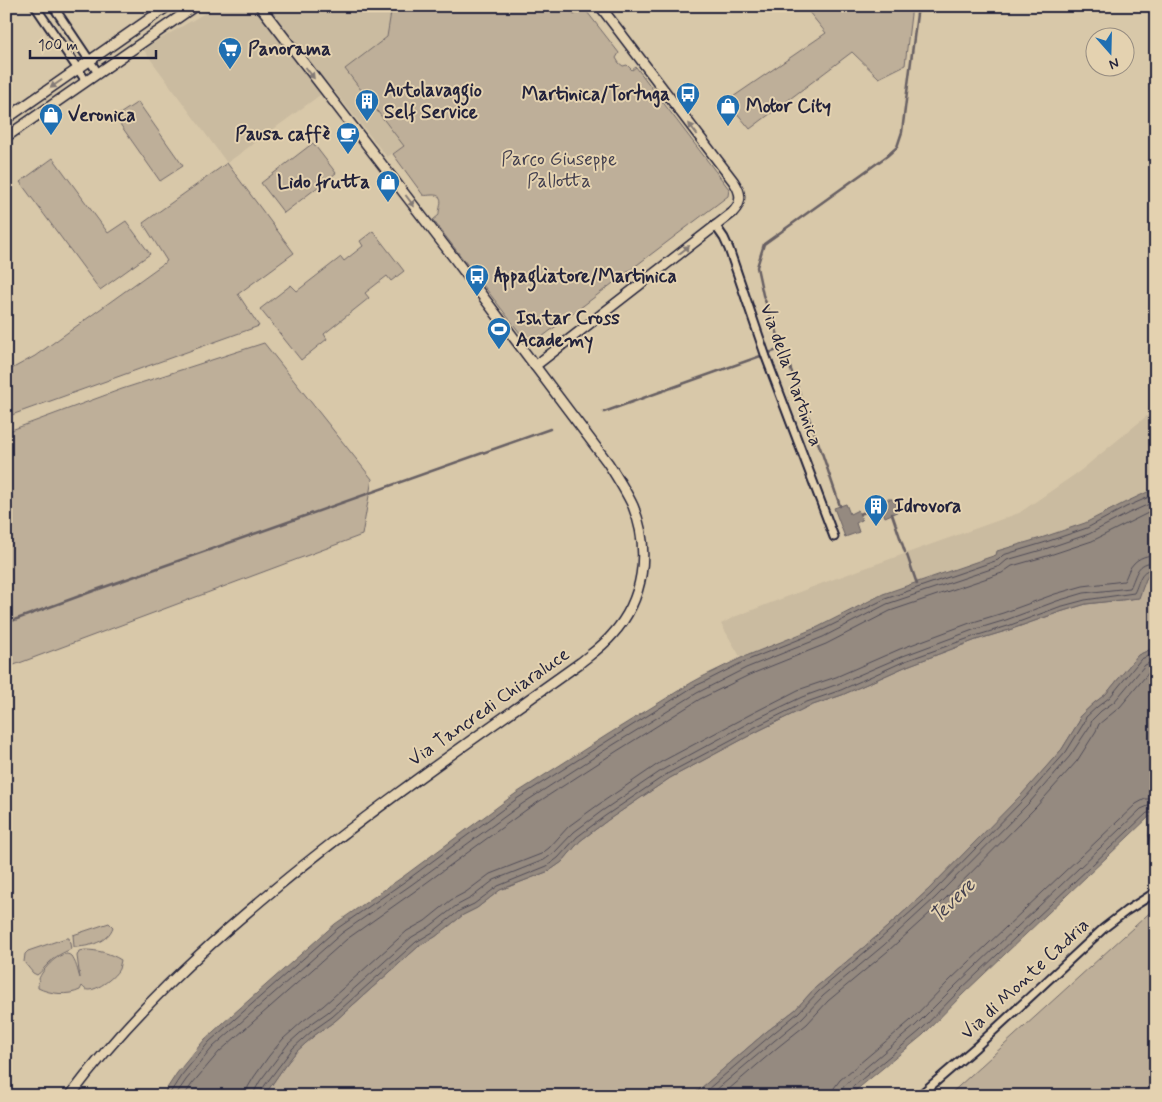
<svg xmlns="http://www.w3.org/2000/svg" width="1162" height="1102" font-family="Mynerve,sans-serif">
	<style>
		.built { fill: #cabba0 }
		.green { fill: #beaf99; stroke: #70686a }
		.water { fill: #958a80; stroke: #676064 }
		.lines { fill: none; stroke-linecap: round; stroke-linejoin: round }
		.shore { stroke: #504c57; stroke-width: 1 }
		.stream { stroke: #676064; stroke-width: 2.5 }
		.minor-casing { stroke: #22223b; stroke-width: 11 }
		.tertiary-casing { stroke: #22223b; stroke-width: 12 }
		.minor { stroke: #e4d2b0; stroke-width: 7 }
		.tertiary { stroke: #e4d2b0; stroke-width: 9 }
		.oneway { fill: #837a76 }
		.labels { text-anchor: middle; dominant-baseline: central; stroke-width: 4; stroke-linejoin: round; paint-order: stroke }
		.poi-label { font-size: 19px; font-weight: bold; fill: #22223b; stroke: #e4d2b0; text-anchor: start }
		.park-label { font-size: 19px; fill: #413e4e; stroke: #e4d2b0 }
		.street-label { font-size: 19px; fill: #22223b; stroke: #e4d2b0 }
		.water-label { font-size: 20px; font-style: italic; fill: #444150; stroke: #e4d2b0 }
	</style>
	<rect width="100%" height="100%" fill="#d8c8a9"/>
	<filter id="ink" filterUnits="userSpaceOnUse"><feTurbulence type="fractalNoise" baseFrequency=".02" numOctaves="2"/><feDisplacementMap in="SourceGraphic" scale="10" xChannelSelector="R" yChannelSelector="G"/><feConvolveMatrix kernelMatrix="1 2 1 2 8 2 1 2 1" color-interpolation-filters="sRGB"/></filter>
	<g filter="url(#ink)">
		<!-- built -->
		<g class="built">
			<path d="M217 6H392L387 37 345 69 404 146 387 157 331 87 227 163 143 49Z"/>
			<path d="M1156 406V487L1152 490 1124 503 1085 523 950 571 883 594 818 627 741 658 721 624 734 617 823 583 1019 513 1080 471 1148 415Z"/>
		</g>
		<!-- green -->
		<g class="green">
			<path d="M392 6H566L574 15 584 8 619 53 616 58 619 63 623 66 627 65 632 70 636 67 729 189 728 196 530 346 433 220 439 215C438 209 447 194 432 195 429 195 426 196 423 195L393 154 404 146 345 69 387 37Z"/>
			<path d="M804 6H912L905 65 879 78 852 52 750 129 727 101 826 33Z"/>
			<path d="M138 102 183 166 160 181 115 117Z"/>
			<path d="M313 143 336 173 284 213 261 183Z"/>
			<path d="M53 158 108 233 126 221 150 254 100 290 20 182Z"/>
			<path d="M227 163 294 253 238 294 259 326 6 417V372L35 356 167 261 143 223Z"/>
			<path d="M373 231 404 271 391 281 387 276 365 293 369 298 324 334 327 339 301 360 260 309 291 285 297 291 341 257 344 261 363 246 360 241Z"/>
			<path d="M264 343 372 479 362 535 6 668V432L122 389Z"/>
			<path d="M1154 573 1156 574V647L1138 655 1106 694 1094 703 1079 717 1080 720 1062 749 1022 795 928 890 876 937 815 988 795 1010 766 1032 692 1096H264L284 1067 296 1052 315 1035 335 1021 419 946 435 937 463 915 477 908 500 890 549 871 562 862 580 841 608 820 670 778 760 730 807 707 842 695 907 666 976 640 1009 630 1060 612 1086 604 1138 598 1146 579 1149 574Z"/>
			<path d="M1156 907V1096H948Z"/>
			<path d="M109 923 113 927C108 942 89 947 74 947L73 935Z"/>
			<path d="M66 938H69L71 949C63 953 55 956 49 963 44 967 42 972 37 975L33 973 24 962 25 954 28 951Z"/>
			<path d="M85 950C97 950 110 953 121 960 120 963 120 966 119 969 115 977 98 990 89 990 85 990 85 989 82 986L80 990C68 996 50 994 38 988 38 985 38 982 39 979 41 971 62 947 71 956 76 961 78 972 80 978L77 956 79 951Z"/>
		</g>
		<!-- water -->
		<g class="water">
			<path d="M1156 488V574H1150L1146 579 1139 598 1086 604 1060 612 1009 630 976 640 907 666 842 695 807 707 760 730 670 778 608 820 580 841 562 862 549 871 500 890 477 908 463 915 435 937 419 946 335 1021 315 1035 296 1052 284 1067 264 1096H162L177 1073 205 1039 335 924 404 876 515 794 607 735 691 683 702 677 741 658 818 627 883 594 996 555 997 551 1041 538 1085 523 1124 503Z"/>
			<path d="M885 499H892L896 504 899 511 885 517 883 512 876 513 872 504Z"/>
			<path d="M846 504 850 514 858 510 862 520 856 523 859 532 845 537 834 508Z"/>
			<path d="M1156 647 1155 842H1151L1149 836 1150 816 963 994 923 1035 849 1096H692L766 1032 795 1010 815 988 876 937 928 890 1022 794 1062 749 1080 720 1079 717 1094 703 1106 694 1138 655Z"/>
		</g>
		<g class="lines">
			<!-- shore -->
			<g class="shore">
				<path d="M168 1096 181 1076 209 1042 338 928 407 880 518 798 609 740 693 687 704 682 743 662 820 631 885 599 998 560 1003 555 1043 543 1087 528 1126 507 1156 494"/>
				<path d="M175 1096 186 1080 213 1047 342 933 411 885 522 804 613 745 697 693 746 668 823 637 887 604 1000 566 1007 560 1045 549 1089 534 1129 513 1156 501"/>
				<path d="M184 1096 192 1084 219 1052 347 939 415 891 526 810 617 751 700 699 749 675 826 644 890 611 1002 573 1012 566 1047 556 1092 541 1156 509"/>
				<path d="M247 1096 248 1087 254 1077 269 1056 283 1039 303 1021 323 1006 407 931 425 921 451 900 466 892 490 874 541 854 549 848 569 826 598 805 661 762 751 714 798 690 836 677 900 649 970 623 1003 613 1055 594 1083 586 1124 581C1126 578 1127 574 1129 570 1135 559 1144 555 1156 555"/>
				<path d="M254 1096 255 1090 260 1081 288 1044 308 1026 328 1012 412 937 429 927 456 906 471 898 494 880 544 860 554 853 574 832 602 811 664 769 754 720 802 697 838 684 903 656 973 630 1006 620 1057 601 1084 593 1130 588C1137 574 1136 562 1156 562"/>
				<path d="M261 1096V1092L265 1085 293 1048 312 1031 332 1017 416 942 433 932 459 911 474 904 498 886 547 866 558 858 577 837 605 816 667 774 757 726 804 703 841 690 905 661 975 636 1008 626 1059 607 1085 600 1134 593C1140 582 1139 568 1156 569"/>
				<path d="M700 1096 770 1036 798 1013 819 991 879 940 931 894 1025 798 1066 752 1084 723 1086 717 1097 707 1110 697 1141 659 1156 653"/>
				<path d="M709 1096 774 1041 802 1018 823 996 884 945 935 898 1030 802 1070 756 1090 726 1092 720 1101 711 1114 702 1145 665 1156 660"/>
				<path d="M721 1096 778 1047 807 1024 828 1001 888 951 941 903 1036 807 1077 761 1096 731 1099 724 1120 707 1150 671 1156 668"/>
				<path d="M833 1096 834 1088 840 1080 910 1021 950 980 1136 804 1145 799H1156"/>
				<path d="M841 1096V1090L845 1085 915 1026 955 986 1141 809 1148 806 1156 808"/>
				<path d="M847 1096 849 1090 920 1031 960 990 1147 813H1152L1155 816 1154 835 1156 837"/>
			</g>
			<!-- stream -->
			<g class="stream">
				<path d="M604 412 783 348"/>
				<path d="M840 506 822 453 763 295 757 267 764 244 887 156 897 147 902 132 918 6"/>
				<path d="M860 514 874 509"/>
				<path d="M892 514 905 552"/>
				<path d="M907 555 917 584"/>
				<path d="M6 623 96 590 550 429"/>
			</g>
			<!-- minor casing -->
			<g class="minor-casing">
				<g id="minor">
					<path d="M35 6 86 81"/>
					<path d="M53 6 98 73"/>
					<path d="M715 225 724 238 729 249 766 357 834 537"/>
					<path d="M919 1096 976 1047 1104 928 1126 911 1156 892"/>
				</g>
			</g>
			<!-- tertiary casing -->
			<g class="tertiary-casing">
				<g id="tertiary">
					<path d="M6 119 168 6"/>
					<path d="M6 137 195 6"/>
					<path d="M535 366 732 213C742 203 742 194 734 182L600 6"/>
					<path d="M70 1096C129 1017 201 950 277 887 374 807 478 736 580 663 591 654 603 646 612 635 644 600 651 550 633 506 626 491 617 477 608 463L454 258 260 6"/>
				</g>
			</g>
			<!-- minor -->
			<use href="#minor" class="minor"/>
			<!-- tertiary -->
			<use href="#tertiary" class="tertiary"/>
		</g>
		<!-- one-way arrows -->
		<defs><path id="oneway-solid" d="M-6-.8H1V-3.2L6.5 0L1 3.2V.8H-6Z" transform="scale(1.25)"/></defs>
		<g class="oneway">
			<use href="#oneway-solid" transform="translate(310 73) rotate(53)"/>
			<use href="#oneway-solid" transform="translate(56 84) rotate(145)"/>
			<use href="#oneway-solid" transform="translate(693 129) rotate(-127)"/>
			<use href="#oneway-solid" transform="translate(410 201) rotate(53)"/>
			<use href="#oneway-solid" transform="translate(684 250) rotate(-38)"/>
		</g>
	</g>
	<!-- icons -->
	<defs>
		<g id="supermarket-pin" transform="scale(1.25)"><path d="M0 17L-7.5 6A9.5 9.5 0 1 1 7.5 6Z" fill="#1f6fb2" stroke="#e4d2b0"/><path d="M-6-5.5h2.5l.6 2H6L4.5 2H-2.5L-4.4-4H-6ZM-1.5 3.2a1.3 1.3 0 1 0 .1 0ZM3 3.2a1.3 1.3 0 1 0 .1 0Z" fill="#fff"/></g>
		<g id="bus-pin" transform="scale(1.25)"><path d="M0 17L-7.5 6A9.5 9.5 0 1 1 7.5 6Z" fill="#1f6fb2" stroke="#e4d2b0"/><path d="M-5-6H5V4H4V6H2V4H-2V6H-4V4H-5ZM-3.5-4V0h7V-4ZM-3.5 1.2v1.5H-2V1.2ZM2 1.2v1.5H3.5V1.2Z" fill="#fff"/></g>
		<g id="building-pin" transform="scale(1.25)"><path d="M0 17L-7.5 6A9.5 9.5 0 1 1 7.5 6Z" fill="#1f6fb2" stroke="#e4d2b0"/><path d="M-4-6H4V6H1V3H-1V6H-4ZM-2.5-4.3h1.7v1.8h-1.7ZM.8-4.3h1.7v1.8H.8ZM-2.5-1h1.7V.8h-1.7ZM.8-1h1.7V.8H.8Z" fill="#fff"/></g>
		<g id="shop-pin" transform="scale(1.25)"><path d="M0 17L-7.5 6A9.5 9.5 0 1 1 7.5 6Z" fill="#1f6fb2" stroke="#e4d2b0"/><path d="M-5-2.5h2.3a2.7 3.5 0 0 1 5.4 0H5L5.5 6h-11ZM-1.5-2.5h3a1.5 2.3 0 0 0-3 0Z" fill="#fff"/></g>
		<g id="cafe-pin" transform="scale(1.25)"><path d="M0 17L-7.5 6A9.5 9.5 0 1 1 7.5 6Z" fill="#1f6fb2" stroke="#e4d2b0"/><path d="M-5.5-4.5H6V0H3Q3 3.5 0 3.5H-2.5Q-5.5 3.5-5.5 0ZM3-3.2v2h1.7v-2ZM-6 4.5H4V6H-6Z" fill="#fff"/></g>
		<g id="stadium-pin" transform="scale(1.25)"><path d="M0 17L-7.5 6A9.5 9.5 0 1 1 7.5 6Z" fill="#1f6fb2" stroke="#e4d2b0"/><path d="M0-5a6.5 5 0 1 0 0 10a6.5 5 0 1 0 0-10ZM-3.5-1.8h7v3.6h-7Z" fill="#fff"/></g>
	</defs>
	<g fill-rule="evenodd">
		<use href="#supermarket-pin" x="230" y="49"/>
		<use href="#bus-pin" x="688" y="94"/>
		<use href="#building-pin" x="367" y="101"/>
		<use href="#shop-pin" x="728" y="106"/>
		<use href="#shop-pin" x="51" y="115"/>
		<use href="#cafe-pin" x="348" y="134"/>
		<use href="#shop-pin" x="388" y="182"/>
		<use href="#bus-pin" x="477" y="276"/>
		<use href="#stadium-pin" x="499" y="329"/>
		<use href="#building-pin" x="876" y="506"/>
	</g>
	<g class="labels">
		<!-- poi labels -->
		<g class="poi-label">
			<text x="248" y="49">Panorama</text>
			<text x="384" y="90">Autolavaggio<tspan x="384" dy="22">Self Service</tspan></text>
			<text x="670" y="94" text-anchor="end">Martinica/Tortuga</text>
			<text x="746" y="106">Motor City</text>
			<text x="68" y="115">Veronica</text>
			<text x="330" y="134" text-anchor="end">Pausa caffè</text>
			<text x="370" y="182" text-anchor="end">Lido frutta</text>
			<text x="494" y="276">Appagliatore/Martinica</text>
			<text x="516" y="318">Ishtar Cross<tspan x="516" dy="22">Academy</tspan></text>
			<text x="894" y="506">Idrovora</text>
		</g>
		<!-- park labels -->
		<g class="park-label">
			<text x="559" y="159">Parco Giuseppe<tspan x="559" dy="22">Pallotta</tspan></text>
		</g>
		<!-- street labels -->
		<g class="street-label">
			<text transform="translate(791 375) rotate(70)">Via della Martinica</text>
			<text transform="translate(489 707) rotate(-35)">Via Tancredi Chiaraluce</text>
			<text transform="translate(1025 979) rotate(-43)">Via di Monte Cadria</text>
		</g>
		<!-- water labels -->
		<g class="water-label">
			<text transform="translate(953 901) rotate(-44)">Tevere</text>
		</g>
	</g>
	<!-- margin -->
	<rect width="1162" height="1102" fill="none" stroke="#e4d2b0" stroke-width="25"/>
	<rect x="12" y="12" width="1137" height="1077" fill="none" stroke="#22223b" stroke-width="2" filter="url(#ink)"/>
	<!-- north arrow -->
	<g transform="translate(1110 52) rotate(160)"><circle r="24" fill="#e4d2b0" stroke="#968c81"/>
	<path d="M0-4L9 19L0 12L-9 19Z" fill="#1f6fb2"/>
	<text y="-8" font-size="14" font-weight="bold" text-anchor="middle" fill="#22223b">N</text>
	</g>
	<!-- scale -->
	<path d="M30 50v8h126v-8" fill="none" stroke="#22223b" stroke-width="2.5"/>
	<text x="38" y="50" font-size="15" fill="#22223b" stroke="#e4d2b0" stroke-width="4" paint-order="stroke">100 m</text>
</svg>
